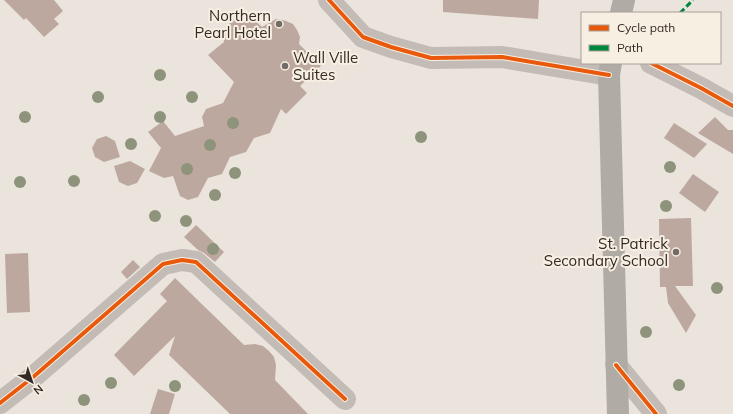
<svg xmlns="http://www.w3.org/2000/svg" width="733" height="414" font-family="Mulish,sans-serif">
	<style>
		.building { fill: #bda89f }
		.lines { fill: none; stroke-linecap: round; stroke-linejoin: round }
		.minor { stroke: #c3bcb6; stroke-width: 22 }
		.major { stroke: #b1aba6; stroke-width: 22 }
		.quiet { stroke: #00873e; stroke-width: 3; stroke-dasharray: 6 3; stroke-linecap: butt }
		.cycleway-casing { stroke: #f8efe3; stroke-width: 6 }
		.cycleway { stroke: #e8590c; stroke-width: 4 }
		.tree { fill: #8e937b }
		.poi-dot { fill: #736b65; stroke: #f8efe3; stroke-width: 1.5 }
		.labels { text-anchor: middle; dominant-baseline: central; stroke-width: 4; stroke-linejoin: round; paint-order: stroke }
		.poi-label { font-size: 15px; fill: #332a25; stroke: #f8efe3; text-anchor: end }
	</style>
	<rect width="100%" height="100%" fill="#eae4dd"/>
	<!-- building -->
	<g class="building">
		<path d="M4 0H54L63 11 54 19 59 24 44 37 26 18 24 20Z"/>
		<path d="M443 0H539L538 19 443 12Z"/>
		<path d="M252 18 262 27 276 19H279L286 21 293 24 297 30 300 37 299 44 321 66 300 86 307 93 286 114 281 109 270 133 254 138 246 152 230 157 222 174 208 178 198 197 188 200 180 196 173 176 164 178 149 171 161 148 148 132 163 121 175 136 204 126 202 117 206 109 223 103 234 82 208 55 224 42 223 34 226 27 231 22 237 19Z"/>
		<path d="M715 117 728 130H733V154L698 133Z"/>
		<path d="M674 123 707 144 694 158 664 138Z"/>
		<path d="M106 136 115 141 120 157 104 162 95 157 92 148 97 139Z"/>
		<path d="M130 161 145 169 137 183 128 186 119 182 114 166Z"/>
		<path d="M693 174 719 192 705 212 679 193Z"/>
		<path d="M691 218 693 286H675L696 315 686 333 668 303 666 287H660L659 219Z"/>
		<path d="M196 225 224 252 215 262 204 253 198 250 184 237Z"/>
		<path d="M28 253 30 312 7 313 5 254Z"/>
		<path d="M133 260 140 267 127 279 121 272Z"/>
		<path d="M175 278 244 345 255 344 263 346 269 351 274 357 276 365 275 380 308 414H230L169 355 175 336 134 376 114 355 167 301 160 294Z"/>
		<path d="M158 389 175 394 169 414H150Z"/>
	</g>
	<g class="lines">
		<!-- minor -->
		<g class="minor">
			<path d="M329 0 363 37 391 47 431 58 502 57 609 75"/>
			<path d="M651 63 701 88 733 106"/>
			<path d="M616 365 656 414"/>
			<path d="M0 403 32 378 163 264 182 260 196 262 345 399"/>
		</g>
		<!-- major -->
		<g class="major">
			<path d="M621 13 624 0"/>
			<path d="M611 63 609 75 618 414"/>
		</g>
		<!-- quiet -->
		<path class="quiet" d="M680 13 693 0"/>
		<!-- cycleway casing -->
		<g class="cycleway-casing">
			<g id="cycleway">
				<path d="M329 0 363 37 391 47 431 58 502 57 609 75"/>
				<path d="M651 63 701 88 733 106"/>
				<path d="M616 365 656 414"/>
				<path d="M0 403 32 378 163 264 182 260 196 262 345 399"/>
			</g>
		</g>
		<!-- cycleway -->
		<use href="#cycleway" class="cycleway"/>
	</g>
	<!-- trees -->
	<g class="tree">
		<circle cx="160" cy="75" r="6"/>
		<circle cx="98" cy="97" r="6"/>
		<circle cx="192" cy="97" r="6"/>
		<circle cx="25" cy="117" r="6"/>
		<circle cx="160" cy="117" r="6"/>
		<circle cx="233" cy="123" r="6"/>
		<circle cx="421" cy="137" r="6"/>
		<circle cx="131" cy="144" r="6"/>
		<circle cx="210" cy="145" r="6"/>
		<circle cx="670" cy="167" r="6"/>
		<circle cx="187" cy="169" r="6"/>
		<circle cx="235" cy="173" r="6"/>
		<circle cx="74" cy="181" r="6"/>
		<circle cx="20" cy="182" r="6"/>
		<circle cx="215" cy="195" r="6"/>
		<circle cx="666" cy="206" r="6"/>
		<circle cx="155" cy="216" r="6"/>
		<circle cx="186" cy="221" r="6"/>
		<circle cx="213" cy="249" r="6"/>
		<circle cx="717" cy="288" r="6"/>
		<circle cx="646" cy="332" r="6"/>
		<circle cx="111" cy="383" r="6"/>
		<circle cx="679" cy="385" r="6"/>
		<circle cx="175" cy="386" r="6"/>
		<circle cx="84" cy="400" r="6"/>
	</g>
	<!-- markers -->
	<g class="poi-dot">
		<circle cx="279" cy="24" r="4"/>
		<circle cx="285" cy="66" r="4"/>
		<circle cx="676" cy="252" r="4"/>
	</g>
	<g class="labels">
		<!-- poi labels -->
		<g class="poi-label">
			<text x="271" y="15">Northern<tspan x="271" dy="17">Pearl Hotel</tspan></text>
			<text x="293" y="57" text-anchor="start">Wall Ville<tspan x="293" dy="17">Suites</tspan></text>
			<text x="668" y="243">St. Patrick<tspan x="668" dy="17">Secondary School</tspan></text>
		</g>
	</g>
	<!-- legend -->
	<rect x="581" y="12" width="140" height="52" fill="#f8efe3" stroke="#a9a097"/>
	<rect x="589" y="25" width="20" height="6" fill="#e8590c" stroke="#a9a097"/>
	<text x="617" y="32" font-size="12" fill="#332a25">Cycle path</text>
	<rect x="589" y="45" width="20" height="6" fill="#00873e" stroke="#a9a097"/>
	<text x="617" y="52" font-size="12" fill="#332a25">Path</text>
	<!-- north arrow -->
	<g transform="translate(32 382) rotate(140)" stroke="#f8efe3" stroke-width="3" paint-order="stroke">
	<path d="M0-3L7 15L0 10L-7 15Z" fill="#332a25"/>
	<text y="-6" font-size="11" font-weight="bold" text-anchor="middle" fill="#332a25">N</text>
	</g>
</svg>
